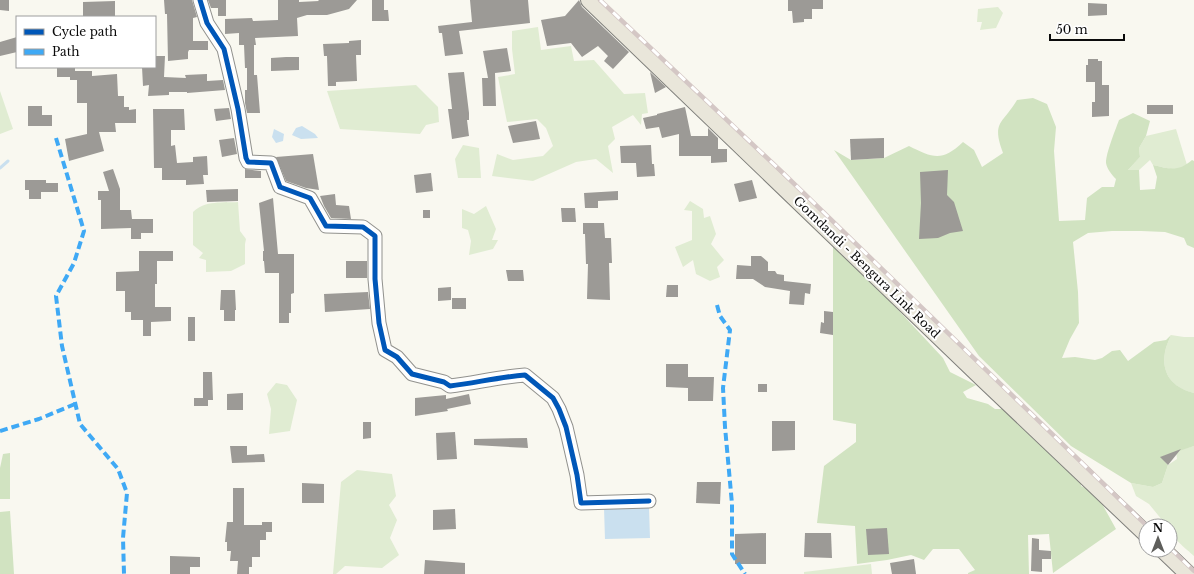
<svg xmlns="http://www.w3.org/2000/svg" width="1194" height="574" font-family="'Libre Baskerville',serif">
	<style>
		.green { fill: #e0ecd2 }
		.forest { fill: #d1e3c1 }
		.water { fill: #cae0ef }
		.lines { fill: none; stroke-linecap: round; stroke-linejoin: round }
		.stream { stroke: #cae0ef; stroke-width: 3 }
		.building { fill: #9c9a96 }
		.minor-casing { stroke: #92928e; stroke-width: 15 }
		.major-casing { stroke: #7f7f7b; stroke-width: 18 }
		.minor { stroke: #fefefd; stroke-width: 13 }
		.major { stroke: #e9e6da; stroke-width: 16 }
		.rail-casing { stroke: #d4c7c5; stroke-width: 4.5 }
		.rail { stroke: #fff; stroke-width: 3; stroke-dasharray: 9; stroke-linecap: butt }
		.quiet { stroke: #3fa9f5; stroke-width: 4; stroke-dasharray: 8 4; stroke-linecap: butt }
		.cycleway-casing { stroke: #fff; stroke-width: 8 }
		.cycleway { stroke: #0057b8; stroke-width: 5 }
		.labels { text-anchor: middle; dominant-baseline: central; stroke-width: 4; stroke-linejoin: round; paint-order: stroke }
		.street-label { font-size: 12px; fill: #0b0b0b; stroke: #fff }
	</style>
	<rect width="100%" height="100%" fill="#f9f8f0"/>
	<!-- green -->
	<g class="green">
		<path d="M998 7 1003 13 996 28 980 30 982 22H977L978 9Z"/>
		<path d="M538 27 541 50 571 46 574 61 594 60 624 94 645 93 648 113 642 114 641 125 633 115 612 127 615 139 608 146 613 173 596 159 576 162 533 181 492 176 497 154 513 160 543 156 553 146 546 128 537 119 507 122 498 77 515 74 512 49V31Z"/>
		<path d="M416 85 438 107 439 122 426 125 420 134 340 129 327 91Z"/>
		<path d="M0 91 13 129 0 134Z"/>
		<path d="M1176 129 1187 165 1175 170 1153 165 1150 160 1139 170H1128L1140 157 1139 148 1146 136Z"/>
		<path d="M463 145 479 148 481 178H458L455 159Z"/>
		<path d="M690 201 703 209 704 218 710 216 716 234 711 244 724 260 717 267 720 277 710 281 696 274 693 260 683 267 675 247 692 240V211L684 210Z"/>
		<path d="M238 202 240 231 246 239 245 244V264L231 271 206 272V260L199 258 203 253 193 245V212C205 200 223 203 238 202Z"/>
		<path d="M486 206 496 229 492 240H498L493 249 469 255 471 241 468 230 462 228V209L474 214Z"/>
		<path d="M1171 335 1184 337H1194V393C1173 388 1161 374 1165 352 1166 346 1169 340 1171 335Z"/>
		<path d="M276 383 287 385 297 400 290 431 269 434 271 409 267 394Z"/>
		<path d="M1194 446V556C1186 548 1170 538 1170 526H1167L1149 504 1136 496 1131 483 1153 487 1162 483 1168 465 1177 459 1176 451Z"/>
		<path d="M357 470 392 474 396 496 389 505 397 520 390 538 399 555 382 568 345 566 336 574H333L341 482Z"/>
		<path d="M871 564 872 574H804V572Z"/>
	</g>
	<!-- forest -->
	<g class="forest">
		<path d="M1033 98 1047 104 1056 127 1054 151 1059 221 1085 220 1087 198 1102 187H1114L1116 179C1112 175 1107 169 1106 163 1106 153 1115 131 1119 120L1133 113 1150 121 1146 136 1139 148 1140 157 1128 170H1139L1140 190 1155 189 1157 177 1153 165C1170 169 1178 172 1192 160L1194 161V248L1187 245 1184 238 1165 232 1141 231H1112L1088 233 1073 242 1078 292 1079 323 1070 339 1062 358 1075 357 1095 360 1102 358 1112 351 1120 350 1128 361 1154 342 1166 340 1171 335C1169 340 1166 346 1165 352 1161 374 1173 388 1194 393V446L1161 457 1168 465 1162 483 1153 487 1131 483 1071 446 979 356 834 150 851 160 884 158 909 146C933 158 942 162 963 142L974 150 982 167 1003 153C991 121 1003 124 1017 100Z"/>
		<path d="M833 240 943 358 950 372 976 385 963 392 967 398 988 404 995 409H1011L1081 480V486L1096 493 1116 529 1053 573 1049 534 1028 535 1029 574H968V573L975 570 959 549H933L924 560 911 555 887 560 857 564 855 526 817 523 824 466 856 442V424L833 420Z"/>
		<path d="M10 453V499H0V468L3 454Z"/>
		<path d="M10 511 14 574H0V512Z"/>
	</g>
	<!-- water -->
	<g class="water">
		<path d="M302 126 315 134 318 138 301 139 292 135 296 128Z"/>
		<path d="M274 129 284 134 283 141 276 143 272 137Z"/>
		<path d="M649 507 650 538 605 539 604 508Z"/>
	</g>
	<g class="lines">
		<!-- stream -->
		<path class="stream" d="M0 168 8 161"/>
	</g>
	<!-- building -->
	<g class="building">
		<path d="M0 0H9V11L0 10Z"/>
		<path d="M164 0H192L197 17 193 18V41H208V50H189L188 52V59L168 61 167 14H165Z"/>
		<path d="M208 0H226V16H218V8H211Z"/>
		<path d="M278 0H299V2L319 1 318 0H357L349 9 327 15H307L297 18 298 36 255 38 256 45H254V75H257L260 113H247L245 103V90H247V68H245L244 45H239V33L225 34V19L252 18 253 21 278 20Z"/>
		<path d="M372 0H384V10H388L389 21H372Z"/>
		<path d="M470 0H528L530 23 459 31 463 54 445 56 442 33H439L438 26 472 22Z"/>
		<path d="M579 0 582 7 629 52 613 69 604 61 608 56 598 46 582 57 571 43 547 46 541 20 565 16Z"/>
		<path d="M788 0H823V9H812V19H804V22L793 23 792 11H788Z"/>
		<path d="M115 1V17H83V2Z"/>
		<path d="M1088 3 1107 4V15L1088 16Z"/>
		<path d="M17 37V52L0 56V42Z"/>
		<path d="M361 40V55H356L357 81 336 82V86H328L327 56H324L323 44 349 43V41Z"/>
		<path d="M507 48 511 71 495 73 496 106H483L482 78H488L483 51Z"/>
		<path d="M155 56H165L164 77 186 78 185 75 207 74V81L223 80 225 90 187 93V92H169V95L148 96 149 85 143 86 142 67H155Z"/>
		<path d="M286 57H299V70L271 71V58Z"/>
		<path d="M1088 59H1098V61H1102V85H1109V116L1092 117V102H1095V82H1086V65H1088Z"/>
		<path d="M57 67H75V71H92V76L117 74 118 96H124V107H129V110L136 109V123H115L116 132H99L104 151 69 161 65 139 87 134V103H77V80H70V77H57Z"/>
		<path d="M464 72 469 113V120H467L469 136 452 139 448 109H452L448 73Z"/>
		<path d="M650 72 666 87 655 93Z"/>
		<rect x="1147" y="105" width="26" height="9"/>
		<path d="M28 106H42V115H52V126H28Z"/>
		<path d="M685 107 691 136H708V128L718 138V149H727V162L711 163V156H679V134L662 138 659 127 646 129 643 118 657 115V114Z"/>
		<path d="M229 108 231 119 216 121 214 109Z"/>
		<path d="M153 109H184L185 130H171V146L175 145 177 163 193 162V157L207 156 208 175H203L204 184 186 185V180H162V168H154Z"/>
		<path d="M536 121 540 139 513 143 508 126Z"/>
		<path d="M234 138 237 154 222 157 219 140Z"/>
		<path d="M884 138V158L851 160 850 139Z"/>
		<path d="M651 145 652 164H654L655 176 637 177 636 163H621L620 146Z"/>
		<path d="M313 154 319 190 306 188 286 181 276 157Z"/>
		<path d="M113 169 120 189V210H131L132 219H153V233H141V239H131V228L101 229V200H98V191H109L103 172Z"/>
		<path d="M245 169 261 171V178H245Z"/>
		<path d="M948 170 947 195 954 202 963 231 950 233 938 238 919 239 921 203 920 172Z"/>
		<path d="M431 173 433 191 416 193 414 175Z"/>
		<path d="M25 180H46V183H58V192H41V199H29V190H25Z"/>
		<path d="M752 180 757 198 739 202 734 184Z"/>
		<path d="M238 189V201L207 202 206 190Z"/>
		<path d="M618 191V200L598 201V208H585L584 193Z"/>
		<path d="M335 194 336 205 349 206 351 219 331 218 324 206 320 196Z"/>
		<path d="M273 198 278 254H294V293L291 294V313H289V323H279V273H265L264 261H263V251H264L259 203Z"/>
		<path d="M561 208H575L576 222H562Z"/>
		<rect x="423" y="210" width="7" height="8"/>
		<path d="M583 223H604L605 238H611L612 263H609L610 300 587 299 588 264H586L585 234H583Z"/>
		<path d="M139 251H173V261H157V284H155V307H171V321L151 322V336H143V320H131V312H125V291H116V272L139 271Z"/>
		<path d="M751 256H761L768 262V271H775L777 274 784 275V281L811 284 810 294 805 293 804 305 789 304 790 291 765 287 753 279H736L737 265 751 266Z"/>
		<rect x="346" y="261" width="21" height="17"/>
		<path d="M506 270H523L524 281H508Z"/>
		<path d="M667 285H678V297H666Z"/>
		<path d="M451 287V300L438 301V288Z"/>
		<path d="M221 290H235L236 310H235V321H224V310H220Z"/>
		<path d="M368 292 370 309 325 312 324 294Z"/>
		<rect x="452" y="298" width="14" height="11"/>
		<path d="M824 311 833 312V335L820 333 821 322 824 323Z"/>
		<rect x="188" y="317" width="7" height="24"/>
		<path d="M666 364H688V377H714L713 401H688V388L666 387Z"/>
		<path d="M203 372H212L213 400H208V406H194V398H203Z"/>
		<rect x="758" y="384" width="9" height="8"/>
		<path d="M243 393V410H227V394Z"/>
		<path d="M469 394 471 404 447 409 448 411 415 416V398L446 395V399Z"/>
		<path d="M772 421H795V450L772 451Z"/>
		<path d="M363 422H371V438L363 439Z"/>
		<path d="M455 432 457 459 437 460 436 433Z"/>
		<path d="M527 438 528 448 474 445V439Z"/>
		<path d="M230 446H247V455L264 454 265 462 232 463Z"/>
		<path d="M1181 449 1168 465 1160 457Z"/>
		<path d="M697 482H721L720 504 696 503Z"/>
		<path d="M302 483 324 484V503H302Z"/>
		<path d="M233 488H244V525H262V522H272V532H266V540H260V557H252V567H249V574H237L238 561H230L231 551H227V542H225L227 522H233Z"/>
		<path d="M455 509 456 529 433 530V510Z"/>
		<path d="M887 528 889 554 868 555 866 529Z"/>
		<path d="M766 533V564H735V534Z"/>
		<path d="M805 533H831L832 558 804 557Z"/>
		<path d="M1032 538 1039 539V550L1051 551V559H1042V572L1031 571Z"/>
		<path d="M170 556 200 557V567H190V574H170Z"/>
		<path d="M914 559 916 574H892L890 563Z"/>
		<path d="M425 560 465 563V574H424Z"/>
	</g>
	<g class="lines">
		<!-- minor casing -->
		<g class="minor-casing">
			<path id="minor" d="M200 0 207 23 224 49 238 109 246 158 248 162 271 163 280 187 310 198 326 226 363 227 375 236V279L379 323 385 350 397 357 412 374 444 382 450 386C475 383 499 377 525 375L553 398 559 409 566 427 577 475 581 503 649 501"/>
		</g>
		<!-- major casing -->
		<g class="major-casing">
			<g id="major">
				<path d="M589 0 984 380 1146 534"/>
				<path d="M1163 550 1188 574"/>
			</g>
		</g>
		<!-- minor -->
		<use href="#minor" class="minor"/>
		<!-- major -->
		<use href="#major" class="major"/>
		<!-- rail casing -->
		<g class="rail-casing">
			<g id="rail">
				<path d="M600 0 783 173 1147 526"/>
				<path d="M1170 548 1194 571"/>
			</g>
		</g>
		<!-- rail -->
		<use href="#rail" class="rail"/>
		<!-- quiet -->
		<g class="quiet">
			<path d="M56 138 84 231 74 263 56 296 62 346 80 424 118 469 127 493 123 538 124 574"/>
			<path d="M717 305 720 316 730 330 723 388 725 427 732 504V554L745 574"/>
			<path d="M0 431 39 419 75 404"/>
		</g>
		<!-- cycleway casing -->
		<g class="cycleway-casing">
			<path id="cycleway" d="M200 0 207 23 224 49 238 109 246 158 248 162 271 163 280 187 310 198 326 226 363 227 375 236V279L379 323 385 350 397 357 412 374 444 382 450 386C475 383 499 377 525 375L553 398 559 409 566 427 577 475 581 503 649 501"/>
		</g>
		<!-- cycleway -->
		<use href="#cycleway" class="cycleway"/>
	</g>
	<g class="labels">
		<!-- street labels -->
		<g class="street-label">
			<text transform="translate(867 267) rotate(44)">Gomdandi - Bengura Link Road</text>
		</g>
	</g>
	<!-- legend -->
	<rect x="16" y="16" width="140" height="52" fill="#ffffff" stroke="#9d9d9d"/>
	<rect x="24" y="29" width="20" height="6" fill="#0057b8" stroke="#9d9d9d"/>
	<text x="52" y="36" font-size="12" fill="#0b0b0b">Cycle path</text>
	<rect x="24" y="49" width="20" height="6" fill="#3fa9f5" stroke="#9d9d9d"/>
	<text x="52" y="56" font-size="12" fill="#0b0b0b">Path</text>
	<!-- north arrow -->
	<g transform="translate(1158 538)"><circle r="19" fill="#ffffff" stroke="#9d9d9d"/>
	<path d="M0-3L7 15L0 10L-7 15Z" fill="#5e5e5b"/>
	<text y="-6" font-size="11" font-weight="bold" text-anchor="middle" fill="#0b0b0b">N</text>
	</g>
	<!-- scale -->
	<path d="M1050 34v6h74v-6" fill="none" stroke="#0b0b0b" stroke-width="2"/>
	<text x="1056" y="34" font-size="12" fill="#0b0b0b" stroke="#ffffff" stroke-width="3" paint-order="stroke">50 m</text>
</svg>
